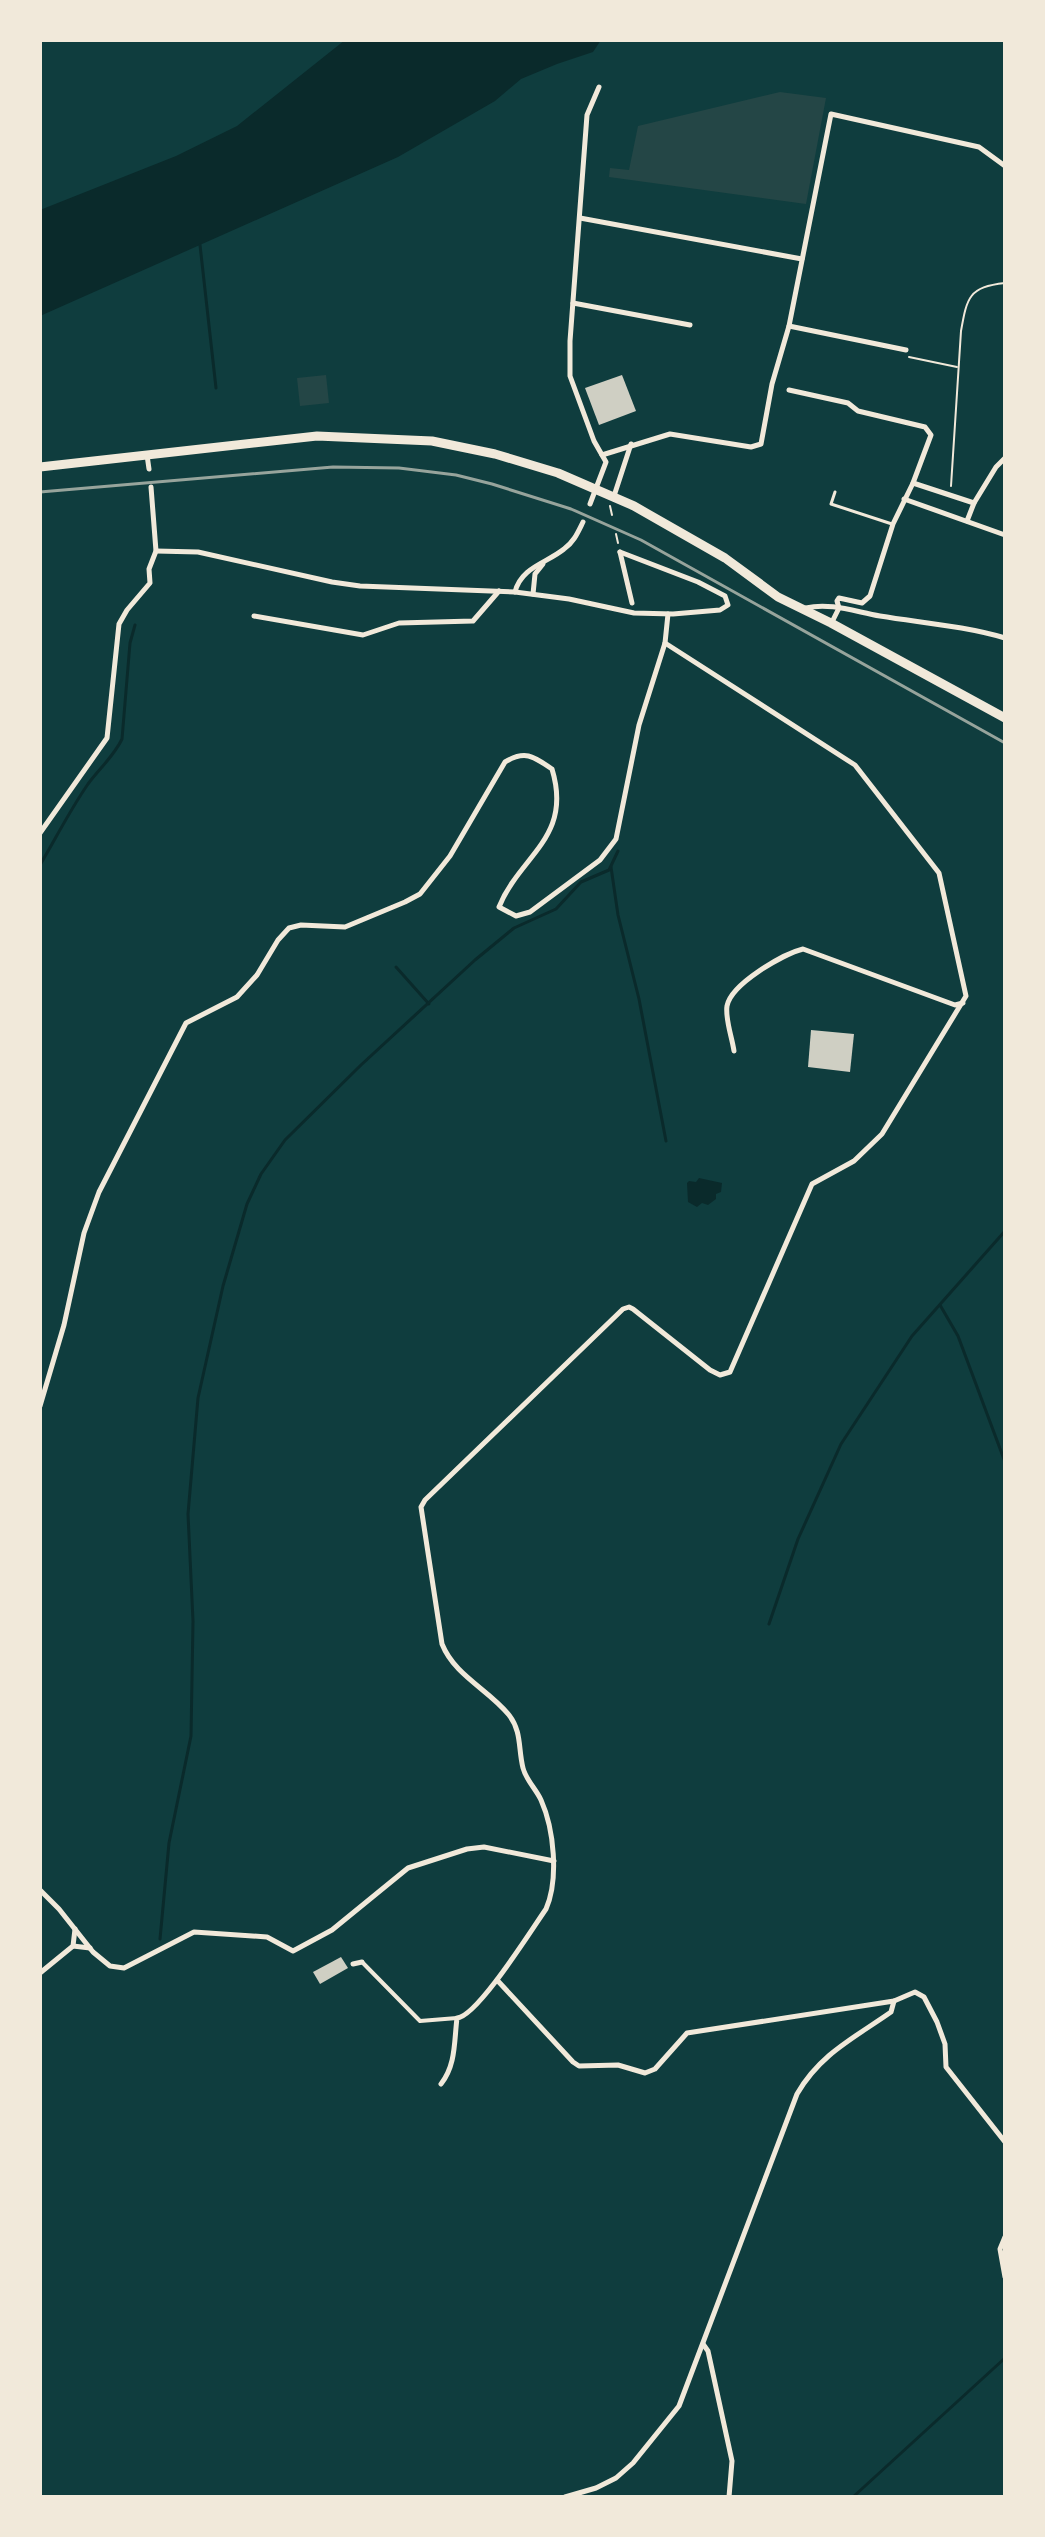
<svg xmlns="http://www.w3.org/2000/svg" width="1045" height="2537" font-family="Barlow,sans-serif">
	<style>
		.green { fill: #244646 }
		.water { fill: #0a2a2b }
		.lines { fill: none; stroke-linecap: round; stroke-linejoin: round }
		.stream { stroke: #0a2a2b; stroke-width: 3 }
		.building { fill: #cfcfc3 }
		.path { stroke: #f1e9da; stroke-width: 2 }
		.service { stroke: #f1e9da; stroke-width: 3 }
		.pedestrian { stroke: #f1e9da; stroke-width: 4 }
		.minor { stroke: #f1e9da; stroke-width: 5 }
		.primary { stroke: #f1e9da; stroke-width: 9 }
		.rail { stroke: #97a49c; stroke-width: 3 }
	</style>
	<rect width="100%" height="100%" fill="#0f3d3e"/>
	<!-- green -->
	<g class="green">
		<path d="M780 92 826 98 806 204 609 177 610 168 629 170 638 126Z"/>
		<path d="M326 375 329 403 300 406 297 378Z"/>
	</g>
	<!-- water -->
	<g class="water">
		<path d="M345 40H601L593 52 557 64 521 79 495 101 398 157 40 316V210L176 156 237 126Z"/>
		<path d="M699 1178 722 1183 721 1192 716 1194V1199L708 1205 702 1203 697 1207 688 1202 687 1183 689 1181 696 1182Z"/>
	</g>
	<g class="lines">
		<!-- stream -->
		<g class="stream">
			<path d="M200 245 216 388"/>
			<path d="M40 865C56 838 70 810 88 784 99 769 114 756 122 739L130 643 135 625"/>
			<path d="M611 867 618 915 639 999 666 1141"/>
			<path d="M396 967 429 1004"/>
			<path d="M940 1305 958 1336 1005 1462"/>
			<path d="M769 1624 798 1539 841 1444 912 1336 1005 1231"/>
			<path d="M160 1939 169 1843 191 1736 193 1621 188 1514 198 1398 223 1286 247 1204 261 1174 285 1140 361 1065 475 960 514 928 556 909 581 882 609 870 618 851"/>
			<path d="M853 2497 1005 2358"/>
		</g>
	</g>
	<!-- building -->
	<g class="building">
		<path d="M622 375 636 411 599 425 585 388Z"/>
		<path d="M811 1030 854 1034 850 1072 808 1067Z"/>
		<path d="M341 1957 348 1968 320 1984 313 1972Z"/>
	</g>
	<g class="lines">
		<!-- path -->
		<g class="path">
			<path d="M909 357 957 367"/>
			<path d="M951 486 961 331C967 297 969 287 1005 283"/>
			<path d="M610 506 612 515"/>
			<path d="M616 534 618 543"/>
		</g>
		<!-- service -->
		<path class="service" d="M835 492 831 504 892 524"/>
		<!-- pedestrian -->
		<path class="pedestrian" d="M362 1962 420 2021 457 2018"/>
		<!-- minor -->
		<g class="minor">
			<path d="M580 218 802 259"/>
			<path d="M573 303 690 325"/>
			<path d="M789 326 906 350"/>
			<path d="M789 390 848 403 858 411 925 427 931 435 913 483 893 524 870 596 862 603 839 598 837 601 839 608 832 622"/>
			<path d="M147 455 149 469"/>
			<path d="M602 455 670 434 751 447 761 444 772 384 789 326 831 114 979 147 1005 166"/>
			<path d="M913 483 974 503 967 521"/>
			<path d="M614 496 631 444"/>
			<path d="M904 499 1005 535"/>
			<path d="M974 503 996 467 1005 458"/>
			<path d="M590 504 606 462 594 441 570 376V341L587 115 599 87"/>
			<path d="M156 551 198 552 332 582 360 586 515 592 569 599 634 613 673 614 720 610 728 605 725 596 698 582 620 552"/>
			<path d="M620 552 632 603"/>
			<path d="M515 592C521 567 547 563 564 549 574 542 578 532 583 522"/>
			<path d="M533 594 535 574 543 564"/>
			<path d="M806 608C830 602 856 612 880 616 923 623 964 626 1005 638"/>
			<path d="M254 616 363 635 399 623 473 621 499 591"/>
			<path d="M40 833 107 738 119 624 127 610 150 583 149 569 156 551 151 487"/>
			<path d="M734 1051C732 1037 725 1019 727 1006 731 984 783 954 803 949L955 1005 963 1003"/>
			<path d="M40 1406 64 1325 84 1233 99 1192 186 1023 237 997 257 975 278 940 289 928 301 925 345 927 405 902 420 894 450 856 505 762C525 750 533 756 552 769 573 838 520 855 499 907L516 916 530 912 600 860 616 839 639 725 665 643 668 614"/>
			<path d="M40 1890 59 1909 93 1952 110 1966 124 1968 194 1932 267 1937 293 1951 332 1930 408 1868 467 1849 484 1847 554 1861"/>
			<path d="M73 1946 90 1948"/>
			<path d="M353 1964 362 1962"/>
			<path d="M40 1973 73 1946 75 1929"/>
			<path d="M497 1980 573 2062 579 2066 618 2065 645 2073 655 2069 687 2033 894 2001 915 1992 924 1997 937 2022 945 2044 946 2067 1005 2142"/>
			<path d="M441 2084C456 2065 454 2042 457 2018 477 2017 532 1929 546 1909 559 1879 554 1829 541 1800 536 1789 526 1780 523 1768 518 1748 522 1732 509 1715 488 1689 455 1676 442 1644L421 1507 425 1500 623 1309 629 1307 633 1309 710 1370 720 1375 730 1372 812 1184 854 1161 882 1134 966 996 939 873 855 765 665 643"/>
			<path d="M1005 2237 1000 2249 1005 2277"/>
			<path d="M703 2344 708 2351 732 2461 729 2497"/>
			<path d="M565 2497 596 2488 616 2478 633 2463 679 2406 797 2094C820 2054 854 2038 891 2012L894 2001"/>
		</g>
		<!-- primary -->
		<path class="primary" d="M40 467 317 436 432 441 495 454 558 473 634 506 725 558 778 597 831 623 1005 718"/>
		<!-- rail -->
		<path class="rail" d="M40 492 333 467 399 468 456 475 492 484 571 509 641 540 1005 743"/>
	</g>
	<!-- border -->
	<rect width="1045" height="2537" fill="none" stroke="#f1e9da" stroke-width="84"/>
</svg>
